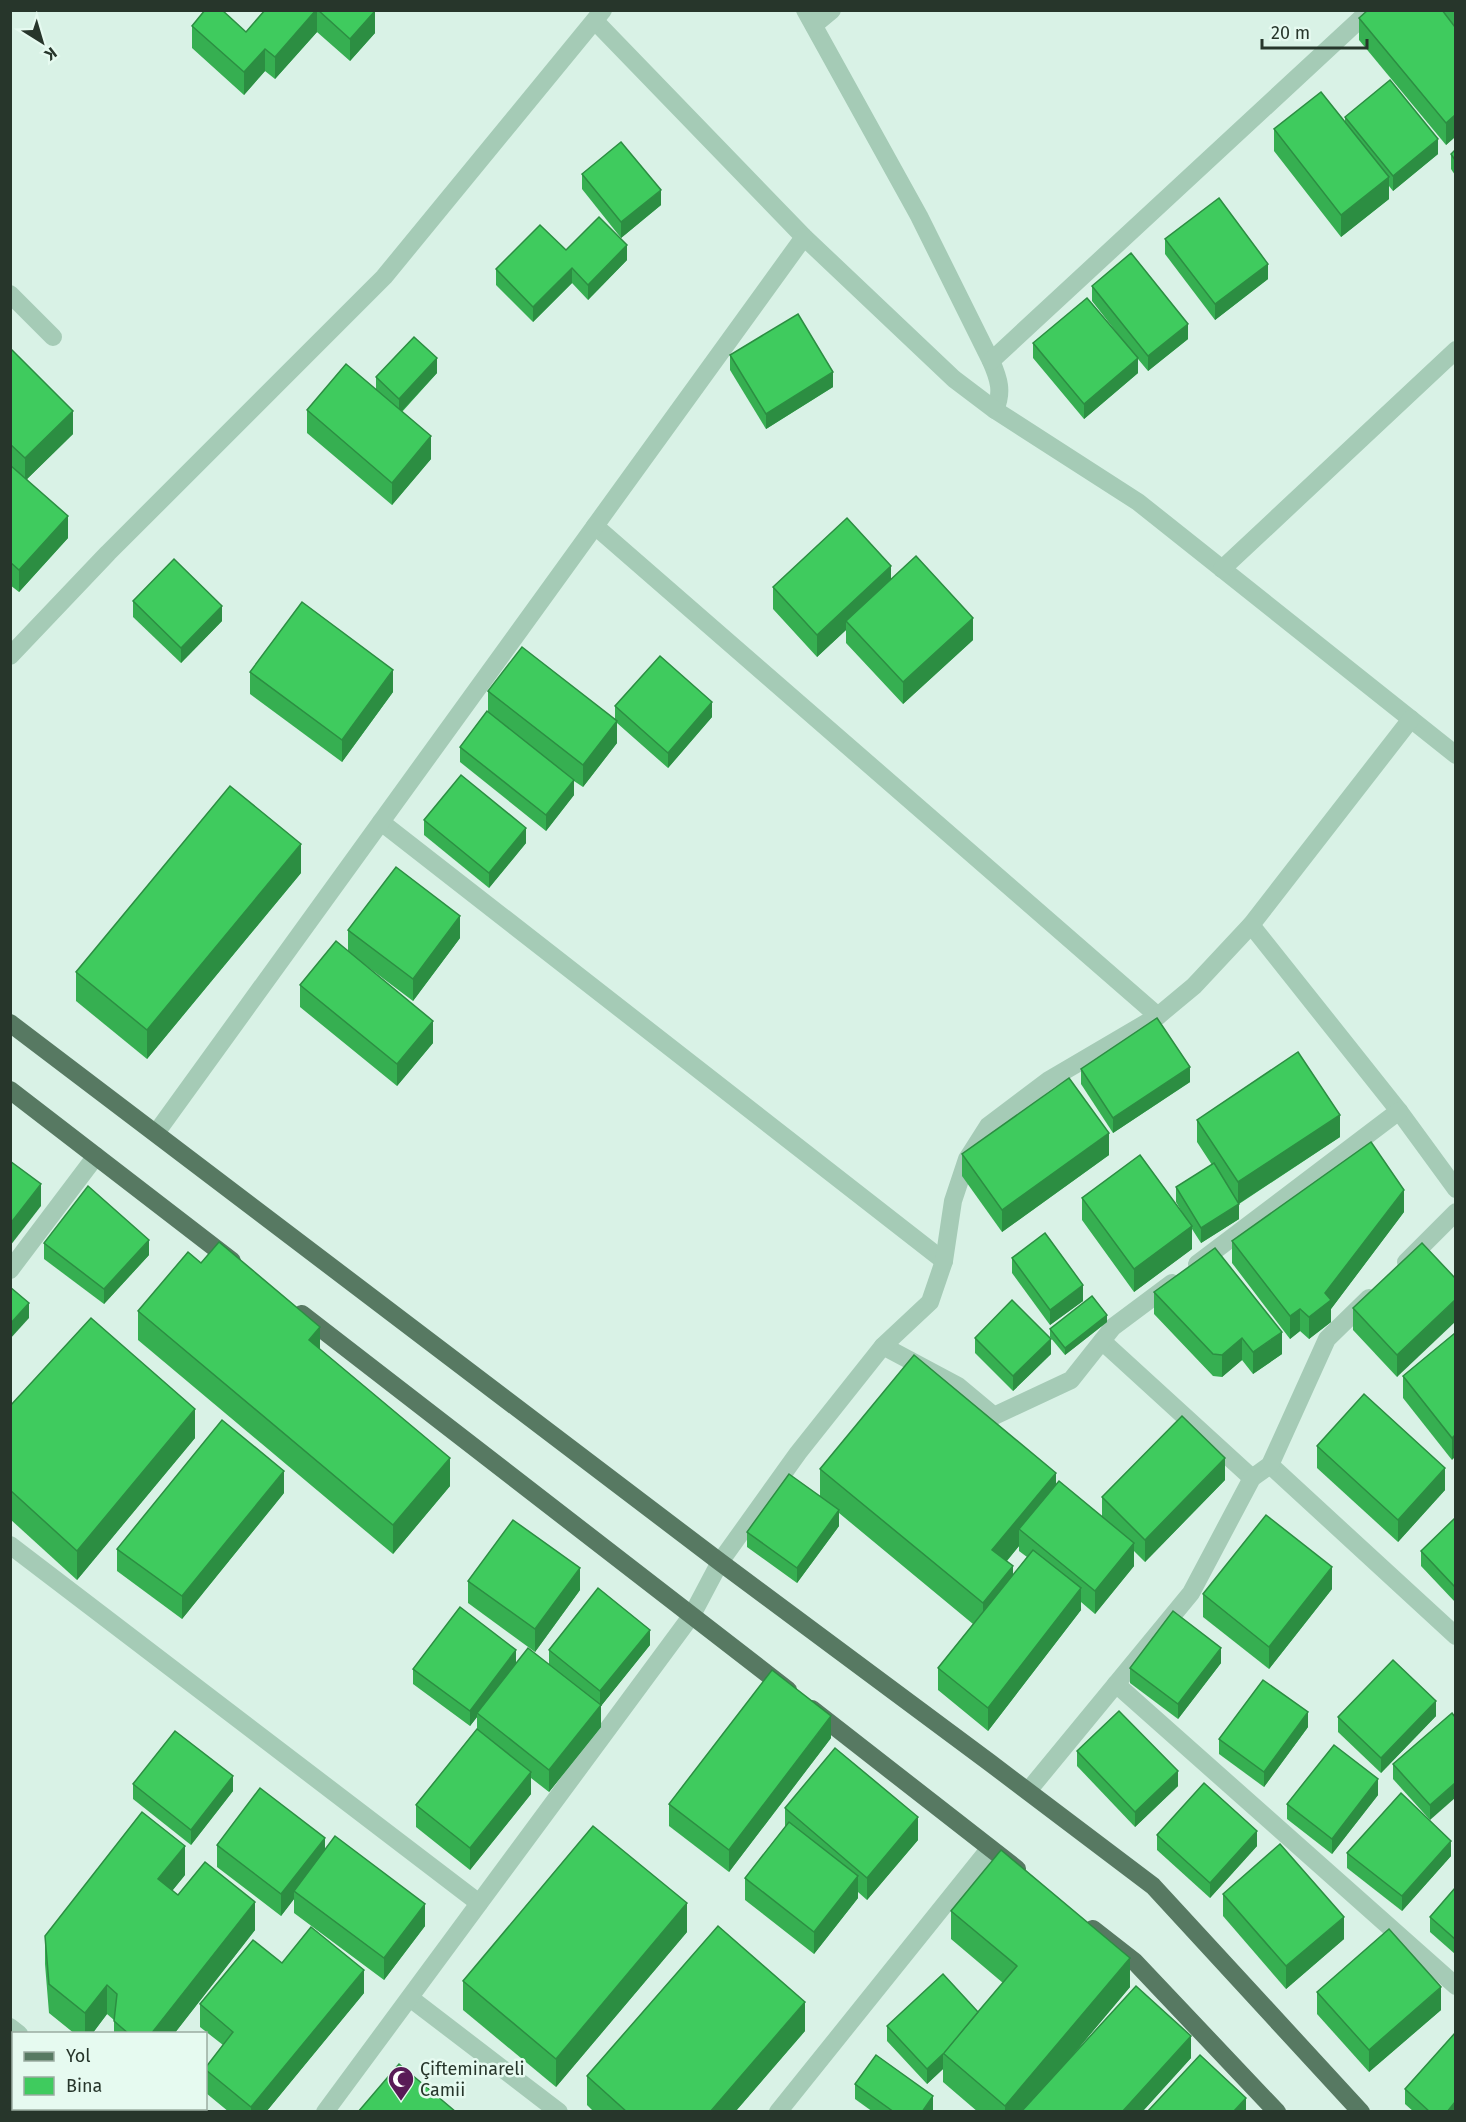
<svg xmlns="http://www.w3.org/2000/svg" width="1466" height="2122" font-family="'Fira Sans',sans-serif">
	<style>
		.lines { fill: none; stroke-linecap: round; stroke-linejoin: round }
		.minor { stroke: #a5cbb6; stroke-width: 18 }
		.major { stroke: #577962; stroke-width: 18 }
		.wall { fill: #36af51; fill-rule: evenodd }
		.shaded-wall { fill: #2c8e42 }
		.building { fill: #3fcb5e; stroke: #2c8e42; stroke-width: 1.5 }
		.labels { text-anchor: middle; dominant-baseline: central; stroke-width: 5; stroke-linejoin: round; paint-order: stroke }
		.poi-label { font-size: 18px; fill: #27362b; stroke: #e6faf0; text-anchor: start }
	</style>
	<rect width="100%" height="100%" fill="#d9f2e6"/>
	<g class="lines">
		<!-- minor -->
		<g class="minor">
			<path d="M805 10 919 216 991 361C999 379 1003 392 995 410"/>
			<path d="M595 21 804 237 954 379 995 410 1138 502 1456 755"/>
			<path d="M814 25 832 10"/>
			<path d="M10 294 53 337"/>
			<path d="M991 361 1370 10"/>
			<path d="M595 526 1158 1016"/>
			<path d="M1222 569 1456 350"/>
			<path d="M10 656 108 553 384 277 603 10"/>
			<path d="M381 822 944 1261"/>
			<path d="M1251 925 1399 1111 1456 1189"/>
			<path d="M156 1133 804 237"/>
			<path d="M1406 1262 1456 1212"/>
			<path d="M1197 1264 1399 1111"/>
			<path d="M10 1270 96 1156"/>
			<path d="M1102 1341 1252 1478"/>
			<path d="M883 1346 958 1386 994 1416 1071 1380 1113 1327 1172 1283"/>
			<path d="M1270 1465 1456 1636"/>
			<path d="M10 1545 479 1903"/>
			<path d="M1116 1684 1456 1986"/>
			<path d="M1028 1791 1191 1593 1252 1478 1270 1465 1327 1339 1369 1298"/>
			<path d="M410 1998 559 2112"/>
			<path d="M10 2027 19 2034"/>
			<path d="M116 2108 120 2112"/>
			<path d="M325 2112 692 1615 720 1562 798 1453 883 1346 930 1302 944 1261 953 1201 967 1159 988 1126 1049 1080 1158 1016 1194 986 1251 925 1411 719"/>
			<path d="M778 2112 990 1848"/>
		</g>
		<!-- major -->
		<g class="major">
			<path d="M10 1023 720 1562 989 1762 1153 1886 1361 2112"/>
			<path d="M10 1090 232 1261"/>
			<path d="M302 1314 788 1690"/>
			<path d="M812 1709 1017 1869"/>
			<path d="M1093 1929 1134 1961 1277 2112"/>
		</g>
	</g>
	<!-- wall -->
	<g class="wall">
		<path d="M265 10 375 11V33L350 61 317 32 275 79 265 71 244 95 192 48V26L246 32Z"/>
		<path d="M1368 10H1455V137L1446 145 1359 40V18Z"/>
		<path d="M1345 117 1438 154 1393 191 1389 186V199L1341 237 1274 151V129L1345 122Z"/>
		<path d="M1455 150V175L1451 169V154Z"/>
		<path d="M582 174 661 205 621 238 582 189Z"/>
		<path d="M1165 239 1268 279 1215 320 1165 254Z"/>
		<path d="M566 250 627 260 588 300 572 283 533 322 496 285V269Z"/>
		<path d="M1092 286 1188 339 1148 371 1138 359V373L1084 419 1033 358V343L1121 338 1092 301Z"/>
		<path d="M10 348 73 434 27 479 68 538 19 592 10 585Z"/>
		<path d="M730 355 833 387 766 429 730 370Z"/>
		<path d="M437 373 402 412 431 459 392 505 307 433V410L376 389V377Z"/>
		<path d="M891 579 973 640 903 704 846 643V630L817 657 773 609V587Z"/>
		<path d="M133 601 222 621 181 663 133 617Z"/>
		<path d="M250 672 393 692 342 762 250 694Z"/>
		<path d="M488 691 615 719V706L712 717 668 768 617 723V743L583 787 574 781V795L546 831 460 762V747L488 712Z"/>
		<path d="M424 820 526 843 489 888 424 835Z"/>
		<path d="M301 873 147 1059 76 1001V972Z"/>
		<path d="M348 930 460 938 413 1001 364 964 433 1043 397 1086 300 1007V985L348 951Z"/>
		<path d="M1081 1069 1190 1082 1113 1133 1081 1084Z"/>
		<path d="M1197 1120 1340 1137 1239 1204V1219L1201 1243 1192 1229V1249L1134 1292 1082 1220V1198L1183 1214 1176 1202V1187L1212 1165 1197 1142Z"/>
		<path d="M962 1154 1109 1155 1002 1232 962 1176Z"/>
		<path d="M1404 1212 1331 1309V1322L1309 1339 1300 1331 1290 1339 1232 1263V1241Z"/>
		<path d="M44 1243 149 1255 104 1304 44 1259Z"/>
		<path d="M1012 1258 1083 1301 1050 1325 1012 1273Z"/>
		<path d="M1455 1278 1397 1377 1353 1330V1308Z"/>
		<path d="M1154 1292 1282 1354 1253 1374 1242 1360 1222 1377 1213 1376 1154 1314Z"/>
		<path d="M138 1311 320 1349 450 1486 393 1554 138 1340Z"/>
		<path d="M1107 1322 1065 1355 1050 1337V1329Z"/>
		<path d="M1455 1333 1452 1460 1403 1398V1376Z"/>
		<path d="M975 1338 1051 1354 1013 1391 975 1353Z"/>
		<path d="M10 1406 195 1438 77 1580 10 1519Z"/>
		<path d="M1317 1446 1445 1490 1398 1542 1317 1468Z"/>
		<path d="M820 1469 1056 1484 1102 1517V1497L1225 1480 1145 1562 1134 1551V1566L1095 1614 1081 1602V1610L988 1731 938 1690V1668L973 1624 839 1513V1526L797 1583 747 1547V1532L820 1497ZM1019 1546V1551L1027 1557 1013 1575 1007 1561Z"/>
		<path d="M284 1493 182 1619 117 1571V1549Z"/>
		<path d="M1455 1518V1602L1421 1566V1551Z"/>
		<path d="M468 1581 580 1590 535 1652 468 1603Z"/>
		<path d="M1332 1589 1269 1669 1203 1617V1594Z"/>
		<path d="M650 1645 601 1706V1727L549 1792 531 1778V1794L470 1870 416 1827V1805L477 1729V1717L470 1726 413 1684V1669L516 1664 549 1665V1650Z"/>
		<path d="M1221 1663 1178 1719 1130 1683V1668Z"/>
		<path d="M1436 1716 1381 1773 1338 1732V1717Z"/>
		<path d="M1455 1717 1430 1820 1393 1779V1764Z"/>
		<path d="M1308 1727 1264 1787 1219 1754V1739Z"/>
		<path d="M831 1738 729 1872 669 1826V1804Z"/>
		<path d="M1077 1751 1178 1786 1135 1827 1077 1766Z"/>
		<path d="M133 1784 233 1791 191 1845 133 1799Z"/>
		<path d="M1378 1795 1332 1854 1287 1819V1804Z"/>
		<path d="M785 1808 918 1840 867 1900 858 1892V1898L814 1954 745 1900V1878L785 1827Z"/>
		<path d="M1157 1835 1257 1846 1210 1898 1157 1850Z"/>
		<path d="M217 1845 325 1850 425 1926 384 1980 294 1913V1899L281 1916 217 1867Z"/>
		<path d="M1347 1853 1451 1856 1402 1911 1347 1868Z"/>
		<path d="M185 1875 172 1891 178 1895 255 1930 174 2034H114V2020L107 2014 92 2034H75L49 2013 45 1964V1936Z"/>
		<path d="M1455 1888V1954L1430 1932V1917Z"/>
		<path d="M1223 1894 1344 1939 1286 1989 1223 1916Z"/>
		<path d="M951 1911 1130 1987 1064 2065 1191 2058 1142 2112H978L943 2082V2069L927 2084 887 2041V2026L978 2012 1003 1983 951 1939Z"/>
		<path d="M687 1932 556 2087 463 2010V1981Z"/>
		<path d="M282 1963 364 1993 266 2112H229L206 2093V2067L223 2045 200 2027V2004Z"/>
		<path d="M1317 1992 1441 2010 1369 2072 1317 2014Z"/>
		<path d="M805 2031 735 2112H594L587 2105V2076Z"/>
		<path d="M855 2084 933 2111 873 2112 855 2099Z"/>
		<path d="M1405 2089 1455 2112H1414L1405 2104Z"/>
	</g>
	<!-- shaded-wall -->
	<g class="shaded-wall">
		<path d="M316 10H317V32L275 79V57Z"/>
		<path d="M375 11V33L350 61V39Z"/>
		<path d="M265 49V71L244 95V72Z"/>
		<path d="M1455 115V137L1446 145V123Z"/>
		<path d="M1438 139V154L1393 191V176Z"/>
		<path d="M1389 177V199L1341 237V215Z"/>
		<path d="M661 190V205L621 238V222Z"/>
		<path d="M627 245V260L588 300V285Z"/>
		<path d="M1268 264V279L1215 320V304Z"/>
		<path d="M572 268V283L533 322V307Z"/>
		<path d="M1188 324V339L1148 371V356Z"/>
		<path d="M437 358V373L399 414V399Z"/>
		<path d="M1138 358V373L1084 419V404Z"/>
		<path d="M833 372V387L766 429V414Z"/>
		<path d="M73 411V434L25 481V458Z"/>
		<path d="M431 436V459L392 505V483Z"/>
		<path d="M68 516V538L19 592V570Z"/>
		<path d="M891 566V588L846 621V630L817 657V635Z"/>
		<path d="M222 606V621L181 663V648Z"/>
		<path d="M973 618V640L903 704V682Z"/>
		<path d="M393 670V692L342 762V740Z"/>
		<path d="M712 702V717L668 768V753Z"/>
		<path d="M617 721V743L583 787V765Z"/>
		<path d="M574 780V795L546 831V815Z"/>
		<path d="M526 828V843L489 888V873Z"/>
		<path d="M301 844V873L147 1059V1030Z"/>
		<path d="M460 916V938L413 1001V979Z"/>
		<path d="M433 1021V1043L397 1086V1064Z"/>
		<path d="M1190 1067V1082L1113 1133V1118Z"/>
		<path d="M1340 1115V1137L1238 1204V1182Z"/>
		<path d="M1109 1133V1155L1002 1232V1210Z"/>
		<path d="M41 1184V1206L10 1246V1224Z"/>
		<path d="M1404 1190V1212L1331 1309V1322L1309 1339V1317L1325 1293Z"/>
		<path d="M1239 1204V1219L1201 1243V1228Z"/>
		<path d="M1192 1226V1249L1134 1292V1269Z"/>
		<path d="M149 1240V1255L104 1304V1289Z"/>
		<path d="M1083 1285V1301L1050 1325V1310Z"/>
		<path d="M1455 1300V1322L1397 1377V1355Z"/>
		<path d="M29 1303V1318L10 1339V1324Z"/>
		<path d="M1300 1309V1331L1290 1339V1316Z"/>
		<path d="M1107 1315V1322L1065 1355V1348Z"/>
		<path d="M320 1327V1355L309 1340Z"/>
		<path d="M1282 1332V1354L1253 1374V1352Z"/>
		<path d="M1242 1338V1360L1222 1377V1355Z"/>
		<path d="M1051 1339V1354L1013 1391V1376Z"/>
		<path d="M195 1409V1438L77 1580V1551Z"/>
		<path d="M1455 1435V1457L1452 1460V1438Z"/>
		<path d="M450 1458V1486L393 1554V1525Z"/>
		<path d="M1225 1458V1480L1145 1562V1540Z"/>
		<path d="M1445 1468V1490L1398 1542V1520Z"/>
		<path d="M284 1471V1493L182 1619V1596Z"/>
		<path d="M1056 1473V1502L1019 1529V1546L992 1578V1550Z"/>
		<path d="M839 1510V1526L797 1583V1568Z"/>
		<path d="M1134 1543V1566L1095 1614V1591Z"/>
		<path d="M1013 1566V1595L983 1632V1603Z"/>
		<path d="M1332 1567V1589L1269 1669V1647Z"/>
		<path d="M580 1568V1590L535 1652V1629Z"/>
		<path d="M1081 1588V1610L988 1731V1708Z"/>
		<path d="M650 1630V1645L601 1706V1727L549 1792V1770L600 1706V1691Z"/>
		<path d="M1221 1648V1663L1178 1719V1704Z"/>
		<path d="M516 1650V1665L477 1713V1717L470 1726V1711Z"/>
		<path d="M1436 1701V1716L1381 1773V1758Z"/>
		<path d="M1308 1712V1727L1264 1787V1772Z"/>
		<path d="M831 1716V1738L729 1872V1850Z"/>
		<path d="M1178 1771V1786L1135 1827V1812Z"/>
		<path d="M531 1772V1794L470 1870V1848Z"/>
		<path d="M233 1776V1791L191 1845V1830Z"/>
		<path d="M1378 1779V1795L1332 1854V1839Z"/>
		<path d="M1455 1783V1798L1430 1820V1805Z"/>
		<path d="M918 1817V1840L867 1900V1878Z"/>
		<path d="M1257 1831V1846L1210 1898V1883Z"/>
		<path d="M325 1838V1860L294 1891V1899L281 1916V1894Z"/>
		<path d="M1451 1841V1856L1402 1911V1896Z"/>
		<path d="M185 1846V1875L158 1908V1879Z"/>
		<path d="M858 1876V1898L814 1954V1932Z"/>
		<path d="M255 1902V1930L174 2034H151Z"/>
		<path d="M687 1903V1932L556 2087V2059Z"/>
		<path d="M425 1904V1926L384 1980V1958Z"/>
		<path d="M1344 1917V1939L1286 1989V1966Z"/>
		<path d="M1130 1958V1987L1025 2112H1005V2106Z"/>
		<path d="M364 1970V1993L266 2112H251V2107Z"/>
		<path d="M107 1985V2014L92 2034H85V2013Z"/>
		<path d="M1441 1987V2010L1369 2072V2050Z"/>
		<path d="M805 2002V2031L735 2112H710Z"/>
		<path d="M1191 2036V2058L1142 2112H1122Z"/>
		<path d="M943 2054V2069L927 2084V2069Z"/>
		<path d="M933 2096V2112H922Z"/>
		<path d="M1246 2098V2112H1233Z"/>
		<path d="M1455 2102V2112H1447Z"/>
	</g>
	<!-- building -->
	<g class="building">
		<path d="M205 10H222L246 32 265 10H316L275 57 265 49 244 72 192 26Z"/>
		<path d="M318 10H375V11L350 39Z"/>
		<path d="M1368 10H1442L1455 27V115L1446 123 1359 18Z"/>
		<path d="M1390 80 1438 139 1393 176 1345 117Z"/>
		<path d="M1321 92 1389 177 1341 215 1274 129Z"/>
		<path d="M621 142 661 190 621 222 582 174Z"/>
		<path d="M1455 150V160L1451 154Z"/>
		<path d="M1219 198 1268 264 1215 304 1165 239Z"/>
		<path d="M599 217 627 245 588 285 572 268 533 307 496 269 540 225 566 250Z"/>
		<path d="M1131 253 1188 324 1148 356 1092 286Z"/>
		<path d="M1087 298 1138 358 1084 404 1033 343Z"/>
		<path d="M798 314 833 372 766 414 730 355Z"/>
		<path d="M414 337 437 358 399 399 376 377Z"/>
		<path d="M10 348 73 411 25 458 10 444Z"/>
		<path d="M346 364 431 436 392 483 307 410Z"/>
		<path d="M10 465 68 516 19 570 10 562Z"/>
		<path d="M847 518 891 566 817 635 773 587Z"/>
		<path d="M916 556 973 618 903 682 846 621Z"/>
		<path d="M174 559 222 606 181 648 133 601Z"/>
		<path d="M302 602 393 670 342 740 250 672Z"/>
		<path d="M522 647 617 721 583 765 488 691Z"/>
		<path d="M660 656 712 702 668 753 615 706Z"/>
		<path d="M487 711 574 780 546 815 460 747Z"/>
		<path d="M461 775 526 828 489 873 424 820Z"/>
		<path d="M230 786 301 844 147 1030 76 972Z"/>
		<path d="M396 867 460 916 413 979 348 930Z"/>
		<path d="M336 941 433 1021 397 1064 300 985Z"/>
		<path d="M1157 1018 1190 1067 1113 1118 1081 1069Z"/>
		<path d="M1298 1052 1340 1115 1238 1182 1197 1120Z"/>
		<path d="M1069 1078 1109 1133 1002 1210 962 1154Z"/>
		<path d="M1371 1142 1404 1190 1325 1293 1331 1300 1309 1317 1300 1309 1290 1316 1232 1241Z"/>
		<path d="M1140 1155 1192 1226 1134 1269 1082 1198Z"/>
		<path d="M10 1161 41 1184 10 1224Z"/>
		<path d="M1214 1163 1239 1204 1201 1228 1176 1187Z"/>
		<path d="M88 1186 149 1240 104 1289 44 1243Z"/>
		<path d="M1045 1233 1083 1285 1050 1310 1012 1258Z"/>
		<path d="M219 1242 320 1327 309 1340 450 1458 393 1525 138 1311 188 1252 201 1263Z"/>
		<path d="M1422 1243 1455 1278V1300L1397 1355 1353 1308Z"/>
		<path d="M1215 1248 1282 1332 1253 1352 1242 1338 1222 1355 1213 1354 1154 1292Z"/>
		<path d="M10 1287 29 1303 10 1324Z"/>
		<path d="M1092 1296 1107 1315 1065 1348 1050 1329Z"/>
		<path d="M1012 1300 1051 1339 1013 1376 975 1338Z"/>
		<path d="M91 1318 195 1409 77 1551 10 1490V1406Z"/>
		<path d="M1455 1333V1435L1452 1438 1403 1376Z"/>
		<path d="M914 1355 1056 1473 992 1550 1013 1566 983 1603 820 1469Z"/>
		<path d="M1364 1394 1445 1468 1398 1520 1317 1446Z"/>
		<path d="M1182 1416 1225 1458 1145 1540 1102 1497Z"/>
		<path d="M222 1420 284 1471 182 1596 117 1549Z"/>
		<path d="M789 1474 839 1510 797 1568 747 1532Z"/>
		<path d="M1059 1481 1134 1543 1095 1591 1019 1529Z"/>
		<path d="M1266 1515 1332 1567 1269 1647 1203 1594Z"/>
		<path d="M1455 1518V1587L1421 1551Z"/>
		<path d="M513 1520 580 1568 535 1629 468 1581Z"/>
		<path d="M1033 1550 1081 1588 988 1708 938 1668Z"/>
		<path d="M598 1588 650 1630 600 1691 549 1650Z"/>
		<path d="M460 1607 516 1650 470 1711 413 1669Z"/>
		<path d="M1173 1611 1221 1648 1178 1704 1130 1668Z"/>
		<path d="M528 1648 601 1705 549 1770 477 1713Z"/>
		<path d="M1393 1660 1436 1701 1381 1758 1338 1717Z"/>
		<path d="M772 1670 831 1716 729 1850 669 1804Z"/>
		<path d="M1263 1680 1308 1712 1264 1772 1219 1739Z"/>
		<path d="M1119 1711 1178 1771 1135 1812 1077 1751Z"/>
		<path d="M1452 1713 1455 1717V1783L1430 1805 1393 1764Z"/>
		<path d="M477 1729 531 1772 470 1848 416 1805Z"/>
		<path d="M175 1731 233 1776 191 1830 133 1784Z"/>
		<path d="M1334 1745 1378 1779 1332 1839 1287 1804Z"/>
		<path d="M835 1748 918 1817 867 1878 785 1808Z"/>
		<path d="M1204 1783 1257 1831 1210 1883 1157 1835Z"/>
		<path d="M260 1788 325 1838 281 1894 217 1845Z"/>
		<path d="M1401 1793 1451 1841 1402 1896 1347 1853Z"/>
		<path d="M142 1812 185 1846 158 1879 178 1895 205 1862 255 1902 151 2034H129L114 2021 117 1994 107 1985 85 2013 49 1984 45 1936Z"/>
		<path d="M789 1822 858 1876 814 1932 745 1878Z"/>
		<path d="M593 1826 687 1903 556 2059 463 1981Z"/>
		<path d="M335 1836 425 1904 384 1958 294 1891Z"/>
		<path d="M1280 1844 1344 1917 1286 1966 1223 1894Z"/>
		<path d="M1001 1850 1130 1958 1005 2106 943 2053 1017 1966 951 1911Z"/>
		<path d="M1455 1888V1939L1430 1917Z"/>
		<path d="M718 1926 805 2002 710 2112H627L587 2076Z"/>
		<path d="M311 1927 364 1970 251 2107 206 2070V2067L233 2032 200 2004 253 1940 282 1963Z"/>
		<path d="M1389 1929 1441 1987 1369 2050 1317 1992Z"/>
		<path d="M943 1974 978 2012 944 2053 927 2069 887 2026Z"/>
		<path d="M1136 1986 1191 2036 1122 2112H1021Z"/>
		<path d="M1455 2033V2102L1447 2112H1430L1405 2089Z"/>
		<path d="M876 2055 933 2096 922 2112H894L855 2084Z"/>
		<path d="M1200 2055 1246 2098 1233 2112H1147Z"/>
		<path d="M399 2064 456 2112H358Z"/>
		<path d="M10 2102 14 2105V2109H18L21 2110 20 2112H10Z"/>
	</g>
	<!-- icons -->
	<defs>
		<g id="mosque-pin" transform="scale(1.35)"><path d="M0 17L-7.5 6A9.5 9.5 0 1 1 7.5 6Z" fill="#591b57" stroke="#e6faf0"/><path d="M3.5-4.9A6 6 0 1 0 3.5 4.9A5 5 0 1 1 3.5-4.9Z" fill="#fff"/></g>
	</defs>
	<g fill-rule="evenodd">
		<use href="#mosque-pin" x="401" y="2079"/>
	</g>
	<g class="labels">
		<!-- poi labels -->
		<g class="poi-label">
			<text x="420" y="2069">Çifteminareli<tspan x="420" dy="21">Camii</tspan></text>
		</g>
	</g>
	<!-- border -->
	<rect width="1466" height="2122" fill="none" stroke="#27362b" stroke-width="24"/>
	<!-- legend -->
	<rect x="12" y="2032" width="195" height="78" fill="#e6faf0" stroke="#9aaca1" stroke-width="1.5"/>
	<rect x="24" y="2052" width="30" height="9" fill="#577962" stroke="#9aaca1" stroke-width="1.5"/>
	<text x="66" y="2062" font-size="18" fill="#27362b">Yol</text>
	<rect x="24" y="2077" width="30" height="18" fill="#3fcb5e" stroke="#9aaca1" stroke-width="1.5"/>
	<text x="66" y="2092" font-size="18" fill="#27362b">Bina</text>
	<!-- north arrow -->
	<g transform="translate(42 42) rotate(143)" stroke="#e6faf0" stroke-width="4.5" paint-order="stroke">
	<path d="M0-4.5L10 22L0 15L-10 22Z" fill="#27362b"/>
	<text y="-9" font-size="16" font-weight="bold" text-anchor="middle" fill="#27362b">K</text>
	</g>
	<!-- scale -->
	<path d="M1262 39v9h105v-9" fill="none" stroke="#27362b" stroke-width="3"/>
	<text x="1271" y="39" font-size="18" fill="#27362b" stroke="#e6faf0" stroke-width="4.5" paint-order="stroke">20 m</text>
</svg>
